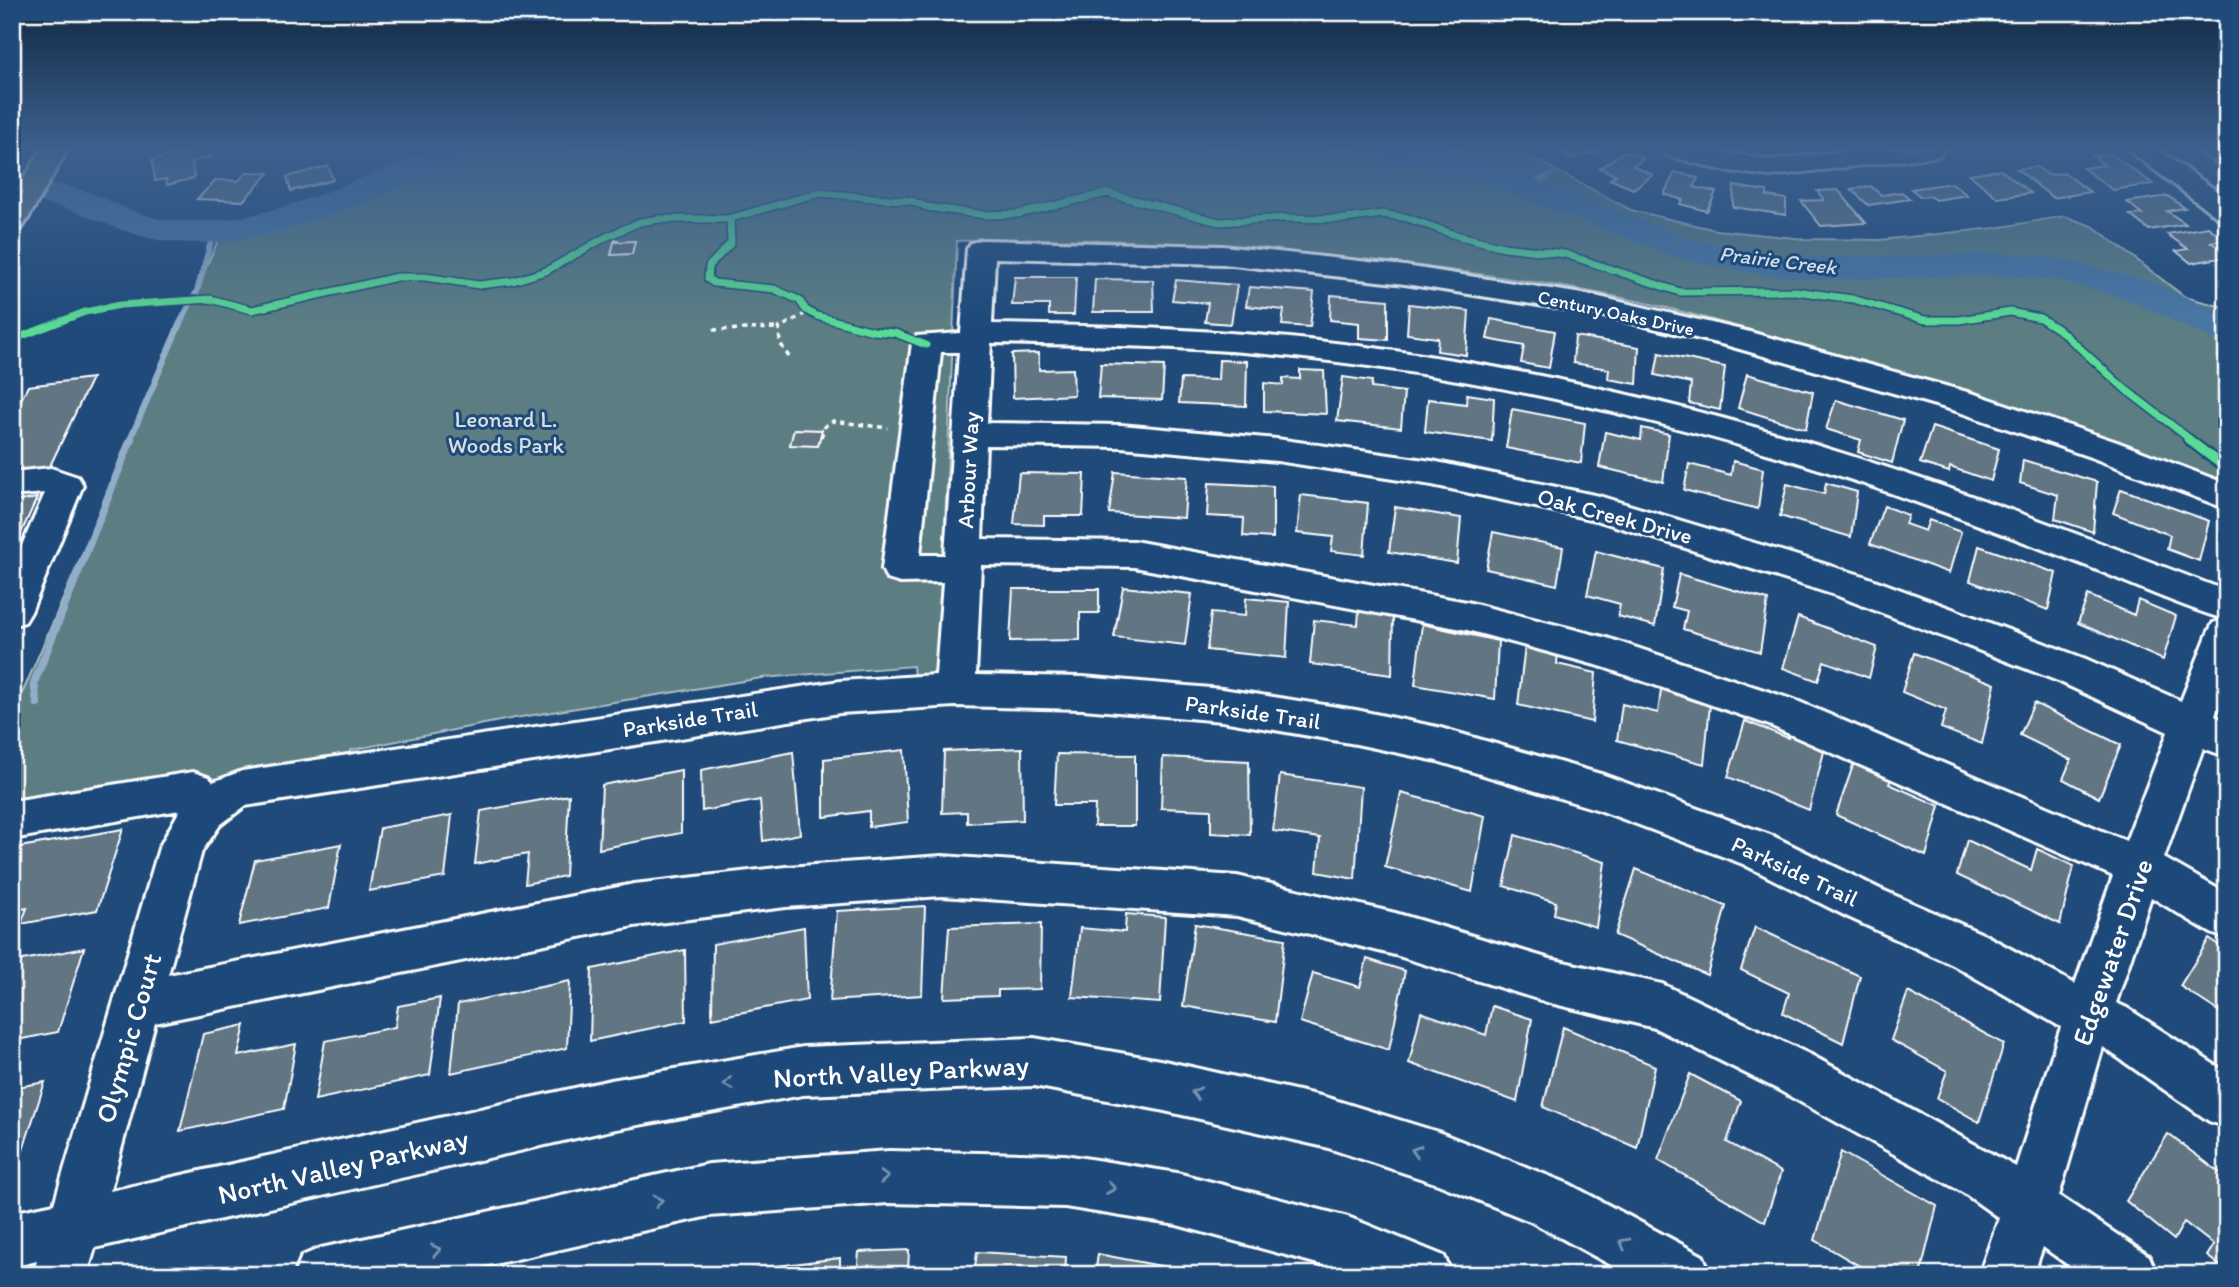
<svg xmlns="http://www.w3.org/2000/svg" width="2239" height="1287" font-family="Itim,sans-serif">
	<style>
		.green { fill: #5c7e83; stroke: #aebec1; stroke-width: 2 }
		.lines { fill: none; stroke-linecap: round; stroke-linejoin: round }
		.stream-far1 { stroke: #91adc8; stroke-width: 6 }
		.stream { stroke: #91adc8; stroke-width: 8 }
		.river { fill: #4877a4; fill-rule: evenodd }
		.building { fill: #627583; stroke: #fff; stroke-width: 2 }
		.minor-casing { stroke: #fff; stroke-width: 6 }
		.major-casing { stroke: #fff; stroke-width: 6 }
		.path-far1 { stroke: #fff; stroke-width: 3.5; stroke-dasharray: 5 4.5; stroke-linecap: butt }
		.path { stroke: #fff; stroke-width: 4.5; stroke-dasharray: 7 5; stroke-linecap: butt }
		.minor { fill: #1f4a7a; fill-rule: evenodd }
		.major { fill: #6c7e84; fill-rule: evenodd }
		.cycleway-far1-casing { stroke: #1f4a7a; stroke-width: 10 }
		.cycleway-casing { stroke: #1f4a7a; stroke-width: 13 }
		.cycleway-far1 { stroke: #5adb95; stroke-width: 7 }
		.cycleway { stroke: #5adb95; stroke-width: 9 }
		.oneway { stroke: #7992af }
		.labels { text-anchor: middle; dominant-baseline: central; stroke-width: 6; stroke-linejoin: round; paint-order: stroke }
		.far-street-label { font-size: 19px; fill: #fff; stroke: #1f4a7a }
		.far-water-label { font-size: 21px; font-style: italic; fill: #d1dde8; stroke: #1f4a7a }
		.park-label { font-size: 23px; fill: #d6dfe0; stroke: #1f4a7a }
		.street-label { font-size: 23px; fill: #fff; stroke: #1f4a7a }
		.near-street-label { font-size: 28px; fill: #fff; stroke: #1f4a7a }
	</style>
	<rect width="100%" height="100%" fill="#1f4a7a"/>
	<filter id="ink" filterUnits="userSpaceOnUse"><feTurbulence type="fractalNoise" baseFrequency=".0143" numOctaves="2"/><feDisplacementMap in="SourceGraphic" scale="14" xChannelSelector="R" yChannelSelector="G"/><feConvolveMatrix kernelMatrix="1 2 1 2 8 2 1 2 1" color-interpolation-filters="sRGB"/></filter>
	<g filter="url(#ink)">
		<!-- green -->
		<path class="green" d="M451 149H1515L1631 210 1716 230 1805 239 1880 240 1996 228 2065 216 2094 227 2185 297 2227 308V483C2076 426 1923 376 1766 335 1726 324 1687 312 1646 303 1554 283 1462 271 1368 260 1231 244 1096 235 957 241L945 525 944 658 935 675 914 677 913 666 762 678 515 718 351 750 349 760 217 785 12 813V717L225 224 313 205Z"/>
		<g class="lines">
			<!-- stream-far1 -->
			<g class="stream-far1">
				<path d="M1527 187 1551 175"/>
				<path d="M130 440 179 325 197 291 214 231"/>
			</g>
			<!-- stream -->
			<path class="stream" d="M37 703 34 683 131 439"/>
			<!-- river -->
			<g class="river">
				<path d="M434 149H481L477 156C383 192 269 254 166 241 132 237 102 221 70 210 58 206 46 204 34 201L29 194 34 187C80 175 122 215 167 220 260 230 349 181 434 149Z"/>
				<path d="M1360 149H1432L1500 166 1693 240 1757 252 1818 258 1999 253 2056 258 2149 281 2227 315V342L2213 339 2123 297 2056 280 1999 275 1818 280 1757 274 1684 260 1476 180 1364 156Z"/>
			</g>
		</g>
		<!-- building -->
		<g class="building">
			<path d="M200 149H210L211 157 192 162 194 178 167 185 166 179 155 181 152 160Z"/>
			<path d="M1557 149H1599L1601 151 1569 159Z"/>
			<path d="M2193 149H2227V165L2218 166Z"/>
			<path d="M1625 151 1644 159 1633 166 1653 175 1633 189 1610 179 1616 175 1600 168Z"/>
			<path d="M2111 154 2153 184 2113 190 2083 168 2104 165 2093 156Z"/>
			<path d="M328 166 333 180 291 191 287 177Z"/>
			<path d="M2037 167 2048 175 2065 173 2090 192 2053 198 2017 169Z"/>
			<path d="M2001 170 2031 193 1998 198 1969 174Z"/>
			<path d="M247 172 269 173 243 201 197 199 216 180 238 181Z"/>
			<path d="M1675 172 1698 178 1694 187 1716 192 1707 211 1680 204 1683 200 1664 194Z"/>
			<path d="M1952 183 1967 195 1935 200 1930 196 1921 197 1911 189Z"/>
			<path d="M1734 186 1767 191V196L1786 199V215L1733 207Z"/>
			<path d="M1871 186 1881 195 1902 192 1910 199 1868 205 1851 189Z"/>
			<path d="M1838 190 1866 223 1821 226 1801 201 1824 200 1817 191Z"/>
			<path d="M2168 196 2185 208 2167 211 2186 224 2149 230 2130 215 2142 214 2127 202Z"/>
			<path d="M2208 227 2226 240 2211 242 2227 253V257L2191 263 2176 251 2188 249 2167 234Z"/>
			<path d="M635 241 632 254 611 255 614 242Z"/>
			<path d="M1015 277H1076L1074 315H1049V305H1012Z"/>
			<path d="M1095 279 1153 280 1154 312H1093Z"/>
			<path d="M1176 280 1237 285 1231 324 1205 322 1208 303 1172 300Z"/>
			<path d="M1249 287 1314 292 1310 327 1282 325 1284 310 1246 306Z"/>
			<path d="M1331 295 1388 300V340L1359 338V323L1330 320Z"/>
			<path d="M1409 304 1469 311 1466 355 1437 351 1438 338 1407 334Z"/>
			<path d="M1491 319 1555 331 1549 368 1521 363 1524 346 1487 339Z"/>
			<path d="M1575 336 1639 347 1637 384 1608 379 1609 369 1573 363Z"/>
			<path d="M1039 353V370L1073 369 1074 395 1013 398 1012 354Z"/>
			<path d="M1659 353 1725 367 1720 410 1689 403 1691 383 1655 375Z"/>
			<path d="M1219 360 1247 361 1246 406 1179 403 1181 379 1218 380Z"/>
			<path d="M1101 364 1164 366 1162 400 1098 398Z"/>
			<path d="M1300 370 1324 371 1326 414 1264 411V383L1283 385V378L1300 379Z"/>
			<path d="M1747 374 1813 392 1806 429 1738 408Z"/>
			<path d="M1343 377 1372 381 1371 388 1404 392 1401 428 1337 421Z"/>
			<path d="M92 378 49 468 12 473V417L28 386Z"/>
			<path d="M1467 394 1494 398 1492 441 1425 432 1428 399 1466 404Z"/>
			<path d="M1836 400 1903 420 1892 463 1858 452 1861 440 1826 429Z"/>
			<path d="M1512 409 1585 423 1581 463 1506 448Z"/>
			<path d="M1932 427 1999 449 1991 481 1950 467 1949 472 1920 463Z"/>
			<path d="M1642 428 1669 434 1663 482 1599 467 1605 432 1641 440Z"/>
			<path d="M794 429 822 430 818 446 790 445Z"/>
			<path d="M2023 460 2097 482 2093 532 2055 519 2058 495 2020 483Z"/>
			<path d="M1733 461 1763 469 1758 509 1684 490 1689 464 1731 475Z"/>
			<path d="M1115 472 1187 477 1184 518 1109 513Z"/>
			<path d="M1019 473 1085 474 1083 516H1044V525L1014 524Z"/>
			<path d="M1209 483 1273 486V538L1243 536 1244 518 1207 516Z"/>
			<path d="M1826 483 1857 492 1851 537 1780 516 1787 484 1824 494Z"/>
			<path d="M2121 489 2209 521 2199 561 2167 549 2170 535 2113 513Z"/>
			<path d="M1301 495 1368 503 1364 555 1331 551 1333 537 1297 533Z"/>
			<path d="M37 498 12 553V502Z"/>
			<path d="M1884 506 1908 515 1905 524 1925 531 1929 520 1961 532 1949 573 1870 544Z"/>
			<path d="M1395 507 1461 518 1457 563 1389 552Z"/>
			<path d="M1493 532 1563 547 1557 585 1486 569Z"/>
			<path d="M1979 546 2056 573 2048 610 1970 581Z"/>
			<path d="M1596 551 1664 569 1655 626 1618 616 1620 604 1587 595Z"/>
			<path d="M1679 574 1768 600 1760 652 1683 629 1687 611 1672 607Z"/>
			<path d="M1123 587 1192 594 1185 645 1114 637Z"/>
			<path d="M1013 589H1099V613H1080V640L1010 641Z"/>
			<path d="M2088 595 2134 615 2138 600 2176 616 2163 660 2078 623Z"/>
			<path d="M1246 598 1289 602 1286 658 1207 650 1211 613 1245 616Z"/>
			<path d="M1359 611 1393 615 1392 675 1310 664 1314 620 1358 625Z"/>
			<path d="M1798 617 1877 647 1869 678 1824 661 1818 681 1783 668Z"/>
			<path d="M1422 624 1498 641 1495 699 1415 685Z"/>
			<path d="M1525 645 1558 652 1557 664 1596 673 1592 722 1518 705Z"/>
			<path d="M1914 653 1995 684 1982 744 1941 728 1946 710 1902 692Z"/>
			<path d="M1662 682 1711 695 1704 764 1617 740 1622 704 1658 713Z"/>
			<path d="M2034 703 2121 745 2099 798 2063 779 2071 760 2020 735Z"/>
			<path d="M1745 721 1788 738 1792 722 1828 736 1809 810 1728 777Z"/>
			<path d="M1022 748 1023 820 967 823V812L942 813 944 751Z"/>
			<path d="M904 750 908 822 869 827V811L824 817V759Z"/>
			<path d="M793 752 800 834 763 841 760 800 702 811 701 770Z"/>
			<path d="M1057 754 1135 755V826H1094L1095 805H1054Z"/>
			<path d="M1857 754 1894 770 1889 784 1940 806 1926 856 1836 815Z"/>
			<path d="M1163 757 1249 761 1250 835 1211 833V810L1161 808Z"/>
			<path d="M681 770V833L599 849 602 785Z"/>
			<path d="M1280 775 1361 787 1355 879 1317 872 1320 838 1273 831Z"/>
			<path d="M1401 793 1485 816 1472 892 1385 867Z"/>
			<path d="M569 795 565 876 525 884 528 854 475 864 481 811Z"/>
			<path d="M452 815 445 877 369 891 380 828Z"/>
			<path d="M123 829 97 910 21 924 27 908 12 911V868L20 847Z"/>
			<path d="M1515 835 1605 862 1596 927 1554 914 1556 902 1504 886Z"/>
			<path d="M1967 840 2031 870 2037 849 2074 866 2060 924 1957 875Z"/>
			<path d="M341 844 329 908 239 925 255 860Z"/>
			<path d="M1636 869 1726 906 1707 975 1615 935Z"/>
			<path d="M925 906 922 995 830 1001 837 911Z"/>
			<path d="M1126 914 1165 917 1160 1003 1072 997 1080 928 1125 932Z"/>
			<path d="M1041 924 1040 989 998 990V996L944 998 949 927Z"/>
			<path d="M1195 924 1285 939 1275 1022 1183 1006Z"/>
			<path d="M804 927 807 1000 712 1018 713 944Z"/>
			<path d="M1755 927 1860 976 1843 1043 1783 1013 1789 993 1741 970Z"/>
			<path d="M2209 939 2227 950V1017L2180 986Z"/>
			<path d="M84 948 58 1032 12 1041V962Z"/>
			<path d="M685 950 686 1021 590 1041 592 969Z"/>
			<path d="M1367 959 1405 971 1389 1050 1300 1022 1313 973 1360 987Z"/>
			<path d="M570 981 567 1048 451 1073 458 1004Z"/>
			<path d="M1908 992 2004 1044 1979 1122 1937 1098 1947 1071 1891 1040Z"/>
			<path d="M440 998 430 1075 315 1100 325 1041 395 1027 398 1006Z"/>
			<path d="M1492 1006 1532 1019 1517 1102 1409 1063 1421 1012 1486 1035Z"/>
			<path d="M245 1025 238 1056 296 1044 284 1109 180 1131 203 1034Z"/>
			<path d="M1563 1027 1655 1066 1637 1148 1543 1107Z"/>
			<path d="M1690 1074 1741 1101 1727 1142 1781 1172 1765 1222 1658 1160Z"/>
			<path d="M45 1082 12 1184V1088Z"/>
			<path d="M2168 1134 2227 1178V1271L2207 1256 2214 1245 2184 1222 2174 1240 2126 1201Z"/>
			<path d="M1841 1152 1937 1206 1920 1275H1875L1815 1240Z"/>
			<path d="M909 1250 908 1272 948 1269V1275H857L859 1252Z"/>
			<path d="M977 1252 1066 1257 1065 1275H974Z"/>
			<path d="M1098 1254 1182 1270 1181 1275H1095Z"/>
			<path d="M840 1258V1275H745L746 1270Z"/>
		</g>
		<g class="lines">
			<!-- minor casing -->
			<g class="minor-casing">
				<g id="minor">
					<path d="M1662 149H1705L1770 160 1862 149H1944L1940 155 1931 157 1770 176 1721 170 1666 155Z"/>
					<path d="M2127 149H2157L2227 198V219L2217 217Z"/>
					<path d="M981 240 1223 246 1405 266 1595 296 1746 331 1978 395 2117 442 2227 484V509L2093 458 1956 411 1729 346 1595 314 1405 284 1223 264 995 258 992 324C1120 326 1247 330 1374 348 1534 370 1694 406 1848 455 1976 495 2101 543 2227 591V684L2215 716 2227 722V757L2203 748 2164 858 2227 894V939L2211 933 2151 897 2116 1003 2127 1008 2227 1073V1128L2209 1121 2103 1047 2059 1196 2149 1256 2157 1275H2082L2043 1247 2033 1275H1979L1999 1218 1964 1193 1777 1089 1655 1028 1550 1003 1395 955 1237 916 942 896 786 907 634 926 155 1023 110 1191 611 1080 803 1047 1034 1038 1160 1060 1325 1097 1438 1132 1569 1184 1703 1256 1711 1275H1629L1532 1222 1438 1184 1325 1147 1160 1110 1034 1086 803 1095 611 1130 95 1248 87 1275H33L37 1261 12 1267V1213L54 1204 159 848 180 810 12 839V801L193 772 208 777 213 782 242 771 840 681 936 675 943 582 900 583 887 579 882 569 912 343 916 336 961 333 967 249 971 243ZM991 343C1083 345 1174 346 1266 354 1454 372 1642 413 1822 470 1911 499 1999 532 2087 566 2132 584 2177 605 2224 619L2213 623 2208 633 2181 701 2086 659 1864 576 1599 496 1432 461 1277 439 1121 425 987 423ZM941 352H959L945 555H920ZM986 445 1121 447 1277 461 1432 485 1596 520 1838 596 2058 681 2168 732 2126 841 1797 701 1607 638 1467 602 1134 541 982 539ZM981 565 1134 567 1467 630 1603 667 1769 725 2113 876 2075 984 1985 935 1880 889 1773 836 1604 775 1437 727 1356 710 1222 689 1083 677 976 675ZM955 706 1083 709 1222 721 1356 744 1437 761 1599 810 1743 864 1848 917 1953 965 2061 1027 2016 1167 1811 1055 1662 984 1550 959 1395 913 1237 876 942 856 786 867 634 884 168 975 202 851 220 825 245 806 840 713Z"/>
					<path d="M51 468 78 477 83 485 31 612 25 622 12 626V568L45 493 12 496V472Z"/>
					<path d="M889 1151 1065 1155 1177 1173 1348 1217 1444 1256 1452 1275H1358L1177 1225 1065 1207 889 1203 709 1216 445 1275H294L302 1256 321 1248 709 1164Z"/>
				</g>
			</g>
			<!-- major casing -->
			<g class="major-casing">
				<path id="major" d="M42 149H68L26 222 22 228 12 230V198Z"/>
			</g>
			<!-- path-far1 -->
			<g class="path-far1">
				<path d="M730 218 731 243 709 266 708 279 723 284 778 290 790 295 817 316 903 336"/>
				<path d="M605 238 623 242"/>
				<path d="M713 330 779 328"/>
				<path d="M12 340 85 312 120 305 210 299 252 310 397 277H425L479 285 513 281 546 271 606 237 640 222 660 219H728L818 193 912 201 927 207 984 215 1018 214 1107 193 1219 222 1285 218 1345 219 1382 214 1408 218 1452 234 1504 247 1565 254 1680 292 1795 291 1853 299 1925 320H1959L2010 312 2040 318 2062 332 2125 389 2190 440"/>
				<path d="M789 357 780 343 779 328 808 312"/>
				<path d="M821 437 825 426 833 421 888 428"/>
			</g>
			<!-- path -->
			<path class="path" d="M2188 439 2223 466"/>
			<!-- minor -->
			<use href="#minor" class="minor"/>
			<!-- major -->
			<use href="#major" class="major"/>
			<!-- cycleway-far1 casing -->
			<g class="cycleway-far1-casing">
				<g id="cycleway-far1">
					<path d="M730 218 731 243 709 266 708 279 714 283 774 289 799 300 806 310 817 316 873 331 895 333 926 345"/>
					<path d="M12 340 85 312 120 305 210 299 252 310 397 277H425L479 285 513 281 546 271 606 237 640 222 660 219H728L818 193 912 201 927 207 984 215 1018 214 1107 193 1219 222 1285 218 1345 219 1382 214 1408 218 1452 234 1504 247 1565 254 1680 292 1795 291 1853 299 1925 320H1959L2010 312 2040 318 2062 332 2125 389 2191 440"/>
				</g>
			</g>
			<!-- cycleway casing -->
			<g class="cycleway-casing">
				<path id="cycleway" d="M2188 439 2227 469"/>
			</g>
			<!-- cycleway-far1 -->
			<use href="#cycleway-far1" class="cycleway-far1"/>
			<!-- cycleway -->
			<use href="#cycleway" class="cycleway"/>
		</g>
		<!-- one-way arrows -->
		<defs><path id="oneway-chevron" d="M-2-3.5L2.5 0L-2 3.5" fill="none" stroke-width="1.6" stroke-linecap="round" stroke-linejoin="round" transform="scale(1.75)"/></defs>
		<g class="oneway">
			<use href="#oneway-chevron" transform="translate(728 1084) rotate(170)"/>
			<use href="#oneway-chevron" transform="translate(1196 1093) rotate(-167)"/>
			<use href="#oneway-chevron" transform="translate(1416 1151) rotate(-162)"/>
			<use href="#oneway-chevron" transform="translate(884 1177) rotate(-3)"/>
			<use href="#oneway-chevron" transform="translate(1111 1188) rotate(9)"/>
			<use href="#oneway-chevron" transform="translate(658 1201) rotate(-12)"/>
			<use href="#oneway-chevron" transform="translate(1624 1243) rotate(-152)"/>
			<use href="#oneway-chevron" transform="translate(436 1250) rotate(-12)"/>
		</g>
	</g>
	<!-- sky -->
	<linearGradient id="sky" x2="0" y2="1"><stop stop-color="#112943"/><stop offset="0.45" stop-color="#3c608d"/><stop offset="1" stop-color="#3c608d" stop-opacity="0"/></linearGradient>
	<rect width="2239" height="329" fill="url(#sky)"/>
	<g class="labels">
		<!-- far-street labels -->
		<g class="far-street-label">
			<text transform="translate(1616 313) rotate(12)">Century Oaks Drive</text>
		</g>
		<!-- far-water labels -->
		<g class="far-water-label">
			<text transform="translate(1778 260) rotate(7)">Prairie Creek</text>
		</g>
		<!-- park labels -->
		<g class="park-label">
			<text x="506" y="419">Leonard L.<tspan x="506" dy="26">Woods Park</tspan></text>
		</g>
		<!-- street labels -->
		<g class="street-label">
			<text transform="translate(968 470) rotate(-87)">Arbour Way</text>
			<text transform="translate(1615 516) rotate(15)">Oak Creek Drive</text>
			<text transform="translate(1253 712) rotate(8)">Parkside Trail</text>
			<text transform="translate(690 719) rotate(-9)">Parkside Trail</text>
			<text transform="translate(1795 871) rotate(25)">Parkside Trail</text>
		</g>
		<!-- near-street labels -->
		<g class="near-street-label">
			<text transform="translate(2112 952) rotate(-71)">Edgewater Drive</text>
			<text transform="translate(128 1038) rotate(-74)">Olympic Court</text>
			<text transform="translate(901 1071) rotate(-3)">North Valley Parkway</text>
			<text transform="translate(343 1166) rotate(-13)">North Valley Parkway</text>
		</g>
	</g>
	<!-- margin -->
	<rect width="2239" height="1287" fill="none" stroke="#1f4a7a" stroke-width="42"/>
	<rect x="21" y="21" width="2197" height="1245" fill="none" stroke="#fff" stroke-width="2.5" filter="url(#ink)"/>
</svg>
